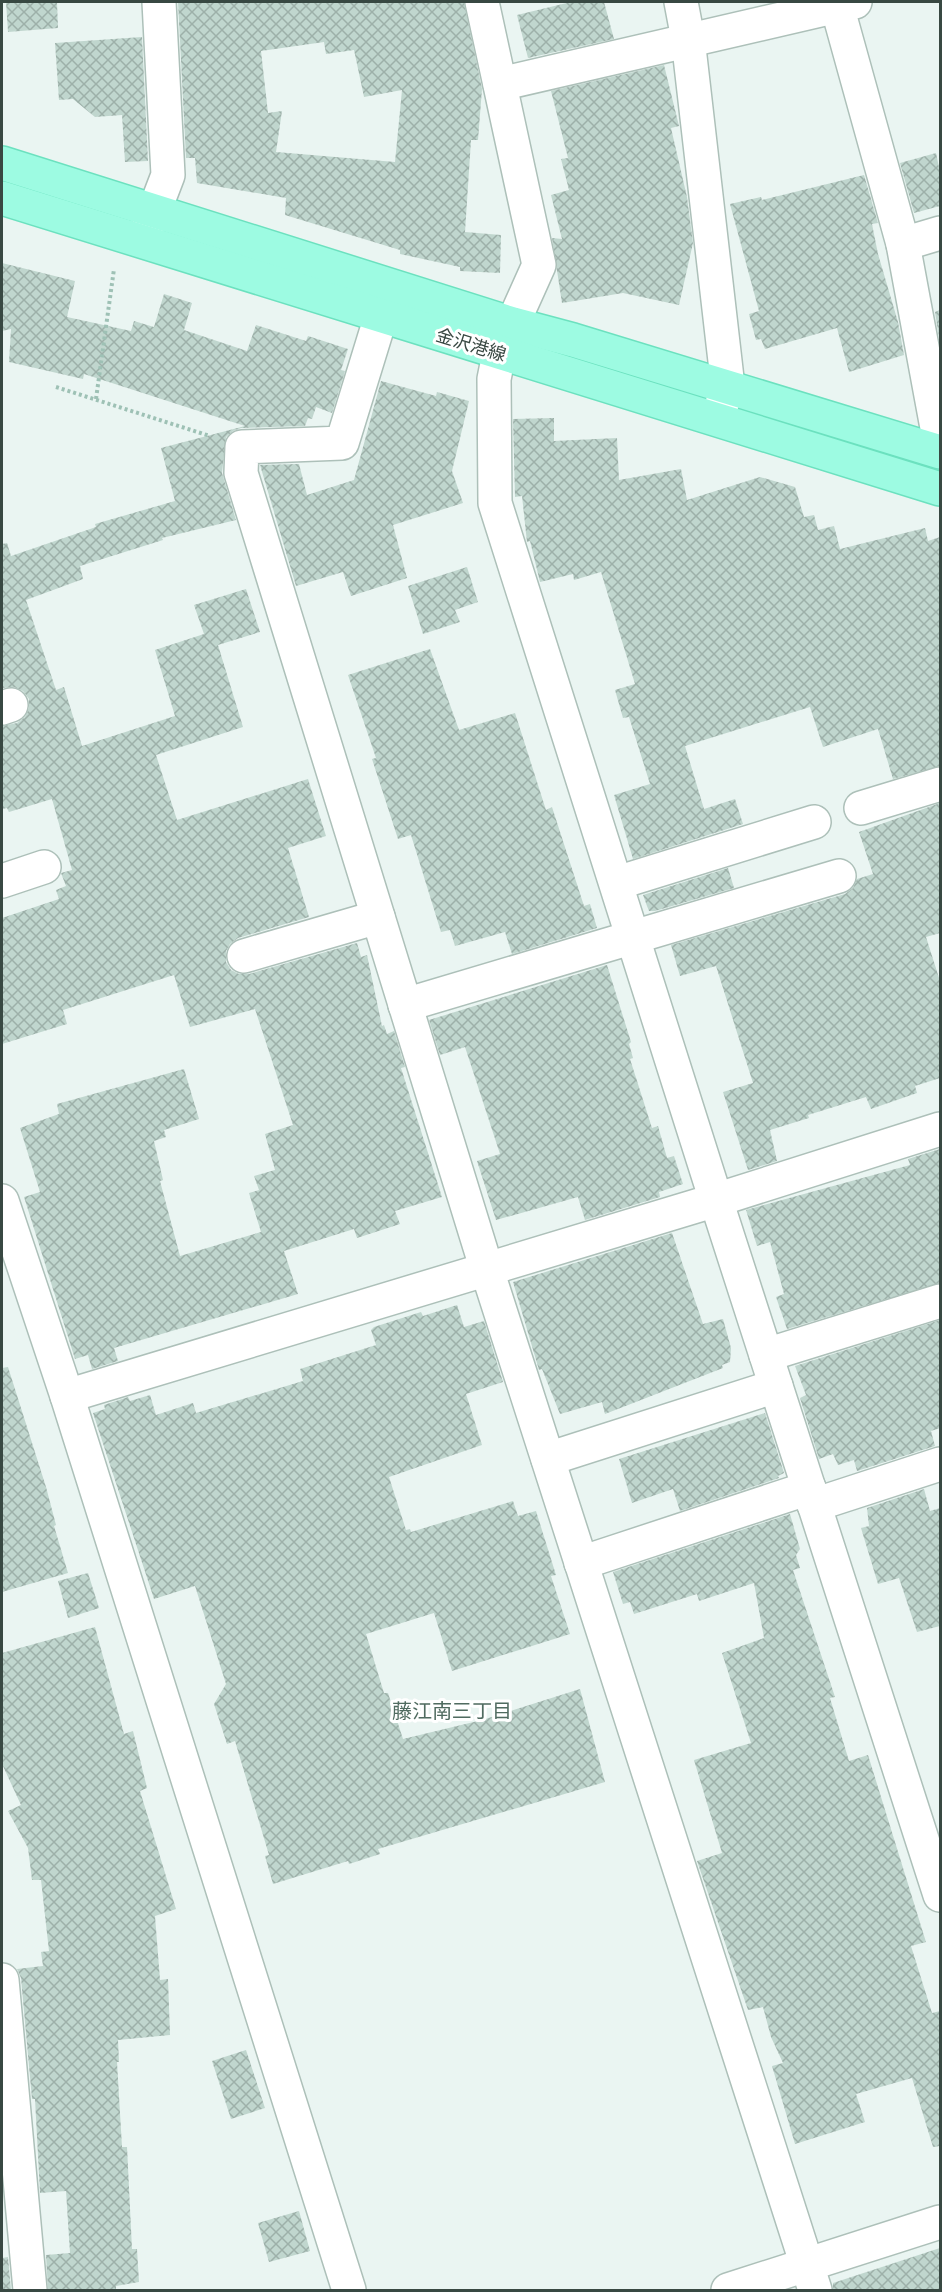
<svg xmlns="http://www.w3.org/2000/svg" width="942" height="2292" font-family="Signika,'Noto Sans JP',sans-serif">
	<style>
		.building { fill: url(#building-cross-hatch); fill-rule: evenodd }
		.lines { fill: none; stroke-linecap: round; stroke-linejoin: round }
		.minor-casing { stroke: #adc0b9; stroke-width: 36 }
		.major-casing { stroke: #6ce1bf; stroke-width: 36 }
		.path { stroke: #9ec1b5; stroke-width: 4; stroke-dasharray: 3 3; stroke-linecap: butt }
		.minor { stroke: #fff; stroke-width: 33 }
		.major { stroke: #9dfbe2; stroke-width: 33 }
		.labels { text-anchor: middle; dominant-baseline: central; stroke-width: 6; stroke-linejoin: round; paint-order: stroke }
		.street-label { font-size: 18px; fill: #384842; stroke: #fff }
		.neighbourhood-label { font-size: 20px; fill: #506b60; stroke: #fff }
	</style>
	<defs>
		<pattern id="building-cross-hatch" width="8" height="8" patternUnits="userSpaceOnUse" patternTransform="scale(1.5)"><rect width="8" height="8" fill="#c0d6ce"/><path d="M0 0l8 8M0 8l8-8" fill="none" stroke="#9db0a9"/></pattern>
	</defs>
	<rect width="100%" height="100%" fill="#eaf5f2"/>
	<!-- building -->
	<g class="building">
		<path d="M6 2H57L58 28 8 32Z"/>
		<path d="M178 2H464L482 89 478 140H471L465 232 501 235 500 273 460 271V267L400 254V250L285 215 286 198 197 183 195 158H186ZM324 42 326 54 354 50 364 97 402 90 395 162 276 152 282 111 268 113 261 51Z"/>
		<path d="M571 2H604L614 39 528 58 517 15Z"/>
		<path d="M142 37 148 161 125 162 122 115 95 117 73 99 59 100 55 43Z"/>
		<path d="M664 65 679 126 671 128 687 197 693 243 679 305 623 293 562 303 552 238 562 239 551 195 569 190 561 159 568 158 551 91Z"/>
		<path d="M936 153 940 172V206L914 213 900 163Z"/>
		<path d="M864 175 878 223 872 224 878 254 898 322 904 355 849 372 837 328 765 349 761 339 756 340 749 314 759 311 730 204 761 197 762 200Z"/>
		<path d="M2 263 75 281 67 317 131 331 134 321 154 327 164 294 192 303 184 330 247 351 256 325 306 341 308 336 348 349 341 370 345 371 332 413 316 407 312 419 308 418 305 426 241 428 233 431 226 437 222 473 236 520 162 538 163 540 80 566 83 579 26 600 56 690 64 687 82 746 175 716 155 650 204 634 194 605 246 589 260 632 218 645 243 727 156 755 177 820 308 779 326 836 288 848 309 917 238 938 230 944 226 951V962L231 970 239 974H249L357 943 361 957 367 955 382 1026 384 1025 387 1034 394 1031 405 1067 401 1068 442 1197 395 1211 400 1224 357 1238 354 1229 284 1251 298 1294 114 1348 118 1361 92 1369 88 1355 75 1359 24 1197 40 1192 20 1128 59 1114 57 1104 184 1069 199 1119 164 1130 166 1137 154 1141 163 1180 160 1181 180 1256 261 1232 249 1193 259 1190 254 1176 275 1170 265 1134 293 1125 255 1009 190 1027 174 975 63 1010 67 1024 2 1044V918L59 899 56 890 66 886 61 873 72 870 52 799 9 812 7 808 2 809V726L17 723 25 717 29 708V699L23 691 14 687 2 688V544L7 543 11 556 96 527 95 524 175 501 161 448 245 426 84 374 83 379 9 362 11 329 2 331Z"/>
		<path d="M940 310V344L935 312Z"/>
		<path d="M381 381 436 396 437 392 469 401 452 471 463 503 393 525 407 578 351 596 343 572 296 586 260 465 299 464 307 495 354 480Z"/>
		<path d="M554 418V441L617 438 619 480 681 469 687 500 760 477 795 487 804 517 814 515 818 530 834 526 840 549 925 528 928 541 940 537V766L893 779 878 729 823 747 810 707 685 746 704 809 735 799 743 824 633 859 614 795 650 784 629 717 623 718 615 690 635 684 601 572 574 580 573 574 540 582 530 541 527 542 522 496 515 497 513 419Z"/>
		<path d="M467 567 478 602 455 610 460 622 423 634 408 586Z"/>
		<path d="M430 649 459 730 515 713 546 810 552 807 584 906 590 904 597 928 512 954 505 932 455 946 450 930 441 932 411 835 398 839 372 759 376 758 348 675Z"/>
		<path d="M940 803V933L926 937 940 981V1078L915 1086 917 1093 871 1109 866 1097 808 1115 809 1118 770 1130 777 1161 748 1170 723 1092 753 1083 716 966 680 976 671 945 845 894 853 888 857 879 873 874 859 832Z"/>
		<path d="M728 868 734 888 655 911H649L647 906 643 895Z"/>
		<path d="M607 965 631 1042 629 1044 633 1058 630 1059 652 1128 658 1126 667 1158 674 1156 683 1184 659 1192 660 1197 585 1220 578 1197 496 1220 477 1161 500 1154 465 1047 440 1055 429 1020Z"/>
		<path d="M940 1149V1283L787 1329 776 1297 784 1294 770 1242 757 1246 746 1210 910 1165 908 1159Z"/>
		<path d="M672 1233 703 1324 723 1319 731 1348 730 1362 722 1365 723 1368 605 1414 602 1402 560 1414 542 1369 539 1370 513 1282Z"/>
		<path d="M457 1305 464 1327 484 1321 503 1382 466 1394 482 1445 389 1477 406 1530 410 1529 411 1532 513 1501 518 1516 536 1511 556 1575 551 1576 570 1634 452 1671 434 1613 366 1634 384 1693H388L403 1739 482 1720 580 1689 605 1782 378 1849 380 1854 349 1864 348 1861 273 1884 265 1856 269 1855 235 1741 227 1744 214 1704 226 1684 195 1586 154 1599 93 1413 105 1409 104 1405 128 1397 130 1401 150 1395 156 1415 193 1403 196 1413 303 1381 300 1369 376 1345 371 1330 374 1327 421 1312 423 1316Z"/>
		<path d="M940 1320V1428L931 1431 935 1446 857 1471 854 1460 838 1465 833 1454 819 1459 800 1398 806 1395 795 1366Z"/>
		<path d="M8 1367 46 1487 56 1525 54 1526 68 1573 2 1592V1368Z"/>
		<path d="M765 1413 784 1473 778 1476 779 1478 680 1511 673 1489 632 1503 619 1459Z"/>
		<path d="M924 1489 930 1511 940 1508V1626L917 1632 899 1578 878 1584 861 1528 869 1526 867 1508Z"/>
		<path d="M790 1514 800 1549 796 1555 800 1568 793 1570 835 1697 830 1698 849 1761 868 1755 926 1942 911 1946 932 2013 940 2011V2146L933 2147 912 2078 856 2094 865 2122 795 2144 772 2066 783 2063 771 2037 763 2007 748 2010 697 1861 722 1853 694 1760 751 1743 722 1653 764 1638 754 1583 699 1601 697 1594 634 1614 630 1602 623 1604 613 1572Z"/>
		<path d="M88 1573 99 1608 68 1618 58 1581Z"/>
		<path d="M95 1627 124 1734 133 1731 147 1788 140 1791 176 1909 155 1916 160 1980 168 1979 170 2035 118 2040 119 2062H117L122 2147H127L132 2249H137L139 2282 116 2286V2290H48L46 2255 70 2253 66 2191 40 2193 35 2099H32L21 1978 17 1969 43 1966 41 1952 49 1951 41 1880H32L28 1848 8 1811 21 1805 2 1764V1653Z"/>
		<path d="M246 2050 265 2108 231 2119 212 2061Z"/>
		<path d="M299 2211 310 2251 269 2262 258 2223Z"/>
		<path d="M940 2248V2290H833V2283Z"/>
		<path d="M8 2257 11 2290H2V2258Z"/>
	</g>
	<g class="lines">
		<!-- minor casing -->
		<g class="minor-casing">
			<g id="minor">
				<path d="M681 2 688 39 728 387 717 418"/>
				<path d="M837 6 903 244 940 444"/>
				<path d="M500 84 855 2"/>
				<path d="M144 238 168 175 159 2"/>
				<path d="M903 244 940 233"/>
				<path d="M389 290 342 443 242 447 241 473 487 1270 815 2290"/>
				<path d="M2 708 11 705"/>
				<path d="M861 808 940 784"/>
				<path d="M2 881 44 867"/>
				<path d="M617 883 814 822"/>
				<path d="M244 956 378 917"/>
				<path d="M405 1005 839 876"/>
				<path d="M940 1129 716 1200 940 1895"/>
				<path d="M2 1201 67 1396"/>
				<path d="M766 1355 940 1301"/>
				<path d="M548 1459 776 1386"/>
				<path d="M814 1505 940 1464"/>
				<path d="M581 1563 809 1488"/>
				<path d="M2 1980 30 2290"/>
				<path d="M349 2290 67 1396 716 1200 495 503 494 379 499 354 539 265 482 2"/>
				<path d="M728 2290 940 2222"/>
			</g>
		</g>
		<!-- major casing -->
		<g class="major-casing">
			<g id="major">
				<path d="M2 163 513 324 573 340 940 452"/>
				<path d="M2 198 940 489"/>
			</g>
		</g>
		<!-- path -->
		<g class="path">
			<path d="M56 387 210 436"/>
			<path d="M96 399 114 269"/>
		</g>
		<!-- minor -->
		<use href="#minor" class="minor"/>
		<!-- major -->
		<use href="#major" class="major"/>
	</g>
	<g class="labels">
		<!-- street labels -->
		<g class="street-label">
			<text transform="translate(471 345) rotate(17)">金沢港線</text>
		</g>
		<!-- neighbourhood labels -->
		<g class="neighbourhood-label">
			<text x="452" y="1711">藤江南三丁目</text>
		</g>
	</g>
	<!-- border -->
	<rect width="942" height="2292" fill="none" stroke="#384842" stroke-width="6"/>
</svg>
